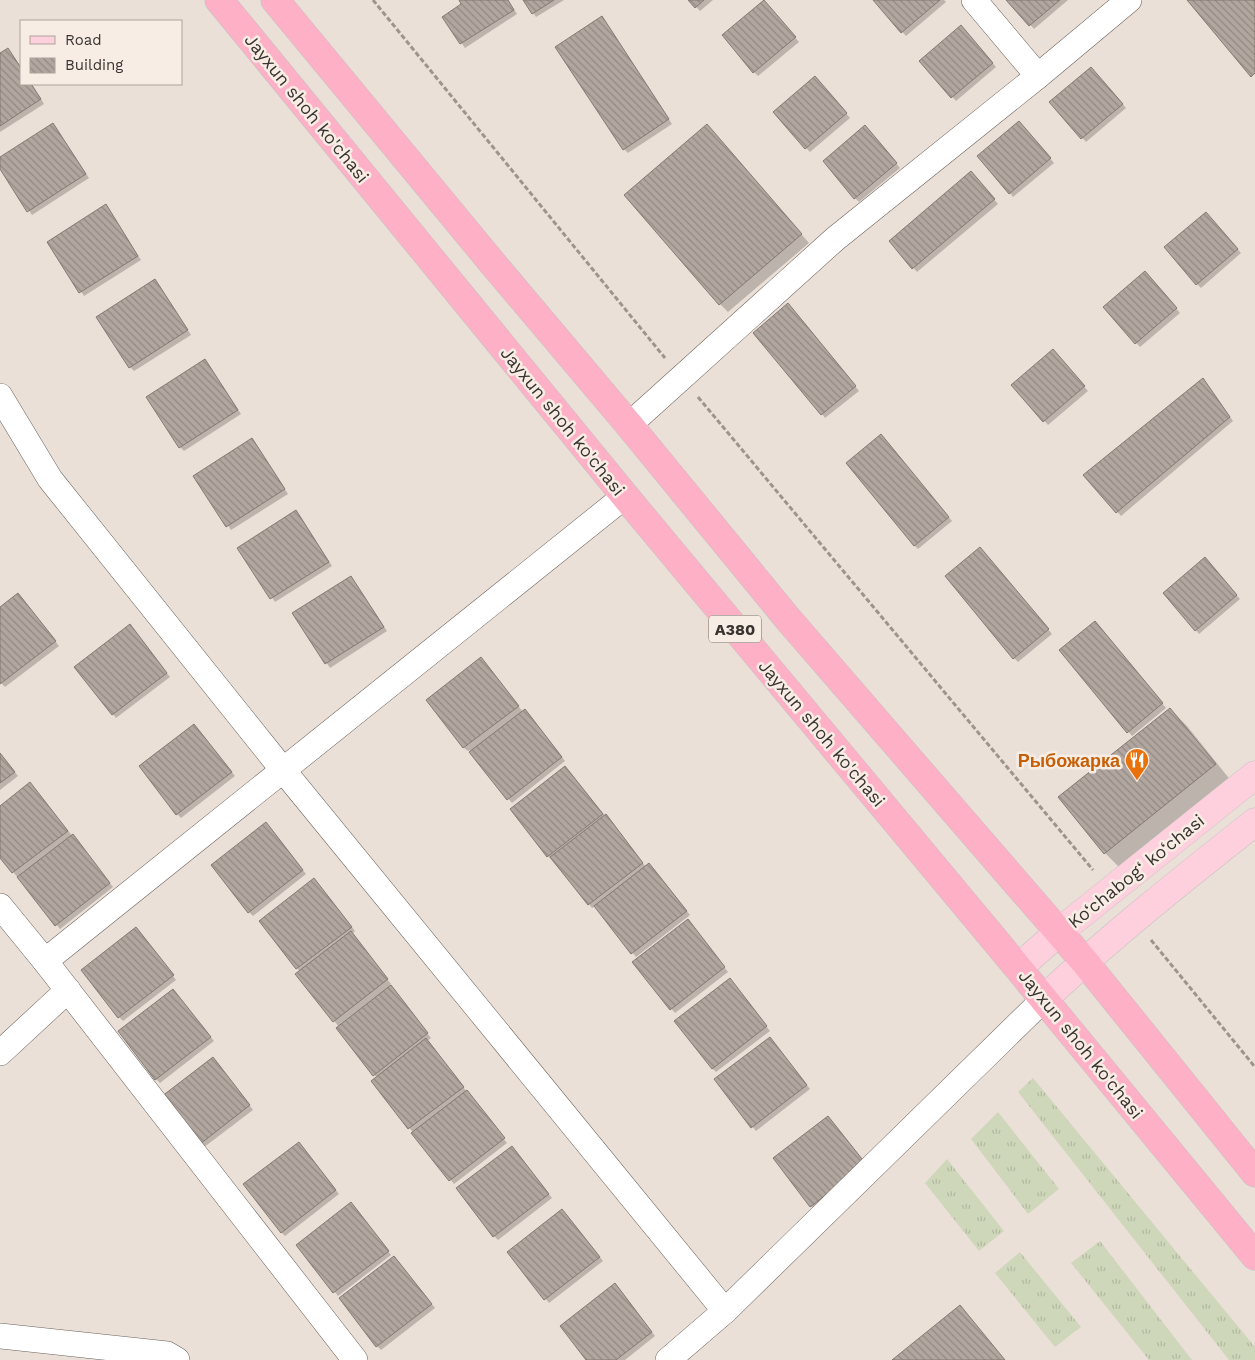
<svg xmlns="http://www.w3.org/2000/svg" width="1255" height="1360" font-family="'Work Sans',sans-serif">
	<style>
		.grass { fill: url(#grass-tufts) }
		.shadow { fill: #0003 }
		.building { fill: url(#building-back-hatch); stroke: #847a73 }
		.lines { fill: none; stroke-linecap: round; stroke-linejoin: round }
		.minor-casing { stroke: #6b625b; stroke-width: 26 }
		.major-casing { stroke: #c4c2c1; stroke-width: 29 }
		.highway-casing { stroke: #c4c2c1; stroke-width: 29 }
		.path { stroke: #9c948e; stroke-width: 3; stroke-dasharray: 5 2.5; stroke-linecap: butt }
		.minor { stroke: #fff; stroke-width: 25 }
		.major { stroke: #fed0dd; stroke-width: 28 }
		.highway { stroke: #fdb0c6; stroke-width: 28 }
		.labels { text-anchor: middle; dominant-baseline: central; stroke-width: 5; stroke-linejoin: round; paint-order: stroke }
		.shield { fill: #f8ede5; stroke: #726c67; stroke-width: 1 }
		.shield-label { font-size: 16px; font-weight: bold; fill: #393431 }
		.street-label { font-size: 18px; fill: #393431; stroke: #f8ede5 }
		.food-label { font-size: 18px; font-weight: bold; fill: #c56008; stroke: #f8ede5; text-anchor: end }
	</style>
	<defs>
		<pattern id="grass-tufts" width="24" height="20" patternUnits="userSpaceOnUse" patternTransform="scale(1.25)"><rect width="24" height="20" fill="#cfd7ba"/><path d="M3 7l-1-3M5 7V3M7 7l1-3M15 17l-1-3M17 17v-4M19 17l1-3" fill="none" stroke="#b2b9a0"/></pattern>
		<pattern id="building-back-hatch" width="6" height="6" patternUnits="userSpaceOnUse" patternTransform="scale(1.25)"><rect width="6" height="6" fill="#b2a7a0"/><path d="M-1 5l2 2M0 0l6 6M5-1l2 2" fill="none" stroke="#928983"/></pattern>
	</defs>
	<rect width="100%" height="100%" fill="#ebe0d8"/>
	<!-- grass -->
	<g class="grass">
		<path d="M1033 1078 1255 1347V1360H1229L1018 1092Z"/>
		<path d="M998 1112 1059 1189 1028 1214 971 1139Z"/>
		<path d="M947 1159 1004 1231 979 1251 925 1183Z"/>
		<path d="M1100 1241 1192 1360H1149L1071 1263Z"/>
		<path d="M1020 1252 1081 1327 1055 1347 995 1273Z"/>
	</g>
	<!-- shadow -->
	<g class="shadow">
		<path d="M460 0H508L517 14 465 48 444 17 463 5Z"/>
		<path d="M525 0H564L536 17Z"/>
		<path d="M690 0H713L700 11Z"/>
		<path d="M874 0H944L946 2 906 36Z"/>
		<path d="M1008 0H1068L1034 29Z"/>
		<path d="M768 5 799 42 758 76 754 72Z"/>
		<path d="M605 22 672 124 628 153 624 149Z"/>
		<path d="M965 31 996 67 956 101 921 61Z"/>
		<path d="M8 49 21 67V84H32L44 104 0 132V55Z"/>
		<path d="M1095 72 1126 108 1086 142 1051 102Z"/>
		<path d="M819 81 850 118 810 152 806 148Z"/>
		<path d="M53 124 89 178 32 215 0 167V158Z"/>
		<path d="M1023 126 1054 163 1013 197 1010 193Z"/>
		<path d="M869 131 900 168 859 202 855 198Z"/>
		<path d="M715 134 809 243 728 312 720 304Z"/>
		<path d="M975 177 998 204 917 272 891 242Z"/>
		<path d="M109 210 141 260 84 296 48 242Z"/>
		<path d="M1210 217 1241 253 1201 288 1197 284Z"/>
		<path d="M1149 276 1180 313 1140 347 1105 307Z"/>
		<path d="M155 281 191 335 134 371 130 367Z"/>
		<path d="M792 309 859 391 825 418 822 414Z"/>
		<path d="M1057 355 1088 391 1048 425 1013 385Z"/>
		<path d="M205 360 241 414 184 451 180 447Z"/>
		<path d="M1206 384 1233 421 1121 516 1085 475Z"/>
		<path d="M252 439 288 494 231 530 195 476Z"/>
		<path d="M885 440 952 521 918 549 914 545Z"/>
		<path d="M300 516 332 566 275 602 239 548Z"/>
		<path d="M984 552 1052 634 1018 662 1014 658Z"/>
		<path d="M1209 563 1240 599 1199 634 1196 630Z"/>
		<path d="M351 577 387 631 330 668 294 613Z"/>
		<path d="M22 598 59 646 5 687 0 682V608Z"/>
		<path d="M1099 626 1166 708 1132 736 1061 650Z"/>
		<path d="M134 630 170 677 116 718 76 667Z"/>
		<path d="M485 663 523 712 529 714 565 761 512 803 470 750 468 751 464 748 428 700Z"/>
		<path d="M1170 709 1187 726 1232 782 1122 870 1105 853Z"/>
		<path d="M198 729 235 776 181 818 177 814Z"/>
		<path d="M0 753 18 776 0 790Z"/>
		<path d="M569 771 646 867 649 864 653 868 690 915 636 957 596 906 592 908 589 904 548 856Z"/>
		<path d="M34 788 113 887 60 929 0 856V807Z"/>
		<path d="M270 827 306 874 253 916 249 912Z"/>
		<path d="M318 884 355 931 352 934 391 984 390 985 431 1038 427 1041 507 1143 454 1184 372 1081 377 1078 339 1027 297 974 300 972 261 922Z"/>
		<path d="M692 925 728 972 675 1013 634 962Z"/>
		<path d="M140 932 176 980 123 1021 119 1017Z"/>
		<path d="M733 983 770 1031 716 1072 712 1068Z"/>
		<path d="M173 990 214 1041 160 1083 156 1079Z"/>
		<path d="M773 1042 810 1089 756 1131 716 1080Z"/>
		<path d="M217 1062 253 1110 199 1151Z"/>
		<path d="M828 1117 869 1168 815 1210 811 1206Z"/>
		<path d="M302 1147 339 1194 285 1236 281 1232Z"/>
		<path d="M515 1151 552 1198 498 1240 494 1236Z"/>
		<path d="M355 1208 391 1255 338 1296 298 1245Z"/>
		<path d="M566 1214 603 1261 549 1303 509 1252Z"/>
		<path d="M398 1261 435 1308 381 1350 377 1346Z"/>
		<path d="M619 1289 655 1336 625 1360H587Z"/>
	</g>
	<!-- building -->
	<g class="building">
		<path d="M459 0H508L514 10 460 44 442 17 461 4Z"/>
		<path d="M523 0H554L532 14Z"/>
		<path d="M688 0H704L695 8Z"/>
		<path d="M764 0 796 37 753 73 722 35Z"/>
		<path d="M873 0H940L901 33Z"/>
		<path d="M1006 0H1060L1029 26Z"/>
		<path d="M1187 0H1255V73L1251 77Z"/>
		<path d="M602 16 669 119 623 150 555 47Z"/>
		<path d="M961 25 993 63 951 98 919 61Z"/>
		<path d="M8 48 21 68V84H31L41 99 0 126V53Z"/>
		<path d="M1091 67 1123 104 1081 139 1049 102Z"/>
		<path d="M815 76 847 113 805 149 773 112Z"/>
		<path d="M1019 121 1051 158 1009 194 977 156Z"/>
		<path d="M53 123 86 174 27 212 0 169V157Z"/>
		<path d="M707 124 802 234 719 305 624 195Z"/>
		<path d="M865 125 897 163 854 199 823 161Z"/>
		<path d="M971 171 995 199 912 269 889 241Z"/>
		<path d="M106 204 138 256 79 293 47 242Z"/>
		<path d="M1206 212 1238 249 1196 285 1164 247Z"/>
		<path d="M1145 271 1177 308 1135 344 1103 307Z"/>
		<path d="M155 279 188 330 129 368 96 317Z"/>
		<path d="M788 303 856 386 821 415 753 333Z"/>
		<path d="M1053 349 1085 386 1043 422 1011 385Z"/>
		<path d="M205 359 238 410 179 448 146 397Z"/>
		<path d="M1203 378 1230 417 1116 513 1083 475Z"/>
		<path d="M881 434 949 517 914 546 846 463Z"/>
		<path d="M252 438 285 489 226 527 193 476Z"/>
		<path d="M296 510 329 562 270 599 237 548Z"/>
		<path d="M980 547 1049 629 1013 659 945 576Z"/>
		<path d="M1205 557 1237 595 1195 631 1163 593Z"/>
		<path d="M351 576 384 627 325 664 292 613Z"/>
		<path d="M18 593 56 641 0 684V607Z"/>
		<path d="M1095 621 1163 703 1127 733 1059 650Z"/>
		<path d="M130 624 167 673 112 715 74 667Z"/>
		<path d="M481 657 519 706 463 748 426 700Z"/>
		<path d="M1170 708 1216 764 1104 854 1058 797Z"/>
		<path d="M525 709 562 757 507 800 469 752Z"/>
		<path d="M194 724 232 772 176 815 139 766Z"/>
		<path d="M0 753 15 772 0 783Z"/>
		<path d="M565 766 603 814 547 857 510 809Z"/>
		<path d="M30 782 68 831 12 873 0 858V806Z"/>
		<path d="M606 814 643 863 588 905 550 857Z"/>
		<path d="M266 822 303 870 248 913 211 865Z"/>
		<path d="M73 834 110 883 55 926 17 877Z"/>
		<path d="M649 863 687 911 631 954 594 906Z"/>
		<path d="M314 878 352 927 296 969 259 921Z"/>
		<path d="M688 919 725 967 670 1010 632 962Z"/>
		<path d="M136 927 174 975 118 1018 81 970Z"/>
		<path d="M351 931 388 979 333 1022 295 974Z"/>
		<path d="M730 978 767 1026 712 1069 674 1021Z"/>
		<path d="M391 985 428 1033 373 1076 336 1028Z"/>
		<path d="M173 989 211 1037 155 1080 118 1031Z"/>
		<path d="M770 1037 807 1085 751 1128 714 1079Z"/>
		<path d="M426 1038 464 1087 408 1129 371 1081Z"/>
		<path d="M213 1057 250 1105 195 1148 157 1100Z"/>
		<path d="M467 1090 505 1138 449 1181 411 1133Z"/>
		<path d="M828 1116 866 1164 810 1207 773 1158Z"/>
		<path d="M299 1142 336 1190 281 1233 243 1184Z"/>
		<path d="M512 1146 549 1194 493 1237 456 1188Z"/>
		<path d="M351 1202 389 1251 333 1293 296 1245Z"/>
		<path d="M562 1209 600 1257 544 1300 507 1252Z"/>
		<path d="M394 1256 432 1304 376 1347 339 1298Z"/>
		<path d="M615 1283 652 1332 616 1360H586L560 1326Z"/>
		<path d="M960 1305 1005 1360H892Z"/>
	</g>
	<g class="lines">
		<!-- minor casing -->
		<g class="minor-casing">
			<g id="minor">
				<path d="M974 0 1038 76"/>
				<path d="M0 396 50 479 283 770 725 1311"/>
				<path d="M629 425 835 239 1038 76 1129 0"/>
				<path d="M0 906 45 961 355 1360"/>
				<path d="M45 961 625 496"/>
				<path d="M0 1053 68 990"/>
				<path d="M0 1336 167 1354 177 1360"/>
				<path d="M668 1360 725 1311 1044 999"/>
			</g>
		</g>
		<!-- major casing -->
		<g class="major-casing">
			<g id="major">
				<path d="M1018 968 1059 932 1255 775"/>
				<path d="M1044 999C1111 936 1183 879 1255 822"/>
			</g>
		</g>
		<!-- highway casing -->
		<g class="highway-casing">
			<g id="highway">
				<path d="M219 0 625 496 1018 968 1255 1256"/>
				<path d="M275 0 494 265 629 425 788 619 1084 961 1255 1173"/>
			</g>
		</g>
		<!-- path -->
		<g class="path">
			<path d="M373 0 665 358"/>
			<path d="M698 397 1093 870"/>
			<path d="M1151 940 1255 1067"/>
		</g>
		<!-- minor -->
		<use href="#minor" class="minor"/>
		<!-- major -->
		<use href="#major" class="major"/>
		<!-- highway -->
		<use href="#highway" class="highway"/>
	</g>
	<!-- icons -->
	<defs>
		<g id="restaurant-pin" transform="scale(1.25)"><path d="M0 17L-7.5 6A9.5 9.5 0 1 1 7.5 6Z" fill="#e8710a" stroke="#f8ede5"/><path d="M-5-6h1v4h1v-4h1v4h1v-4h1v5L-1.5 .5V6h-2V.5L-5-1ZM5-6V6H3V1.5H1.5Q1.5-4 5-6Z" fill="#fff"/></g>
	</defs>
	<g fill-rule="evenodd">
		<use href="#restaurant-pin" x="1137" y="760"/>
	</g>
	<g class="labels">
		<!-- shield labels -->
		<rect class="shield" x="709" y="615.5" width="52" height="27" rx="4"/>
		<g class="shield-label">
			<text x="735" y="629">A380</text>
		</g>
		<!-- street labels -->
		<g class="street-label">
			<text transform="translate(307 108) rotate(51)">Jayxun shoh ko'chasi</text>
			<text transform="translate(563 421) rotate(51)">Jayxun shoh ko'chasi</text>
			<text transform="translate(822 733) rotate(50)">Jayxun shoh ko'chasi</text>
			<text transform="translate(1136 871) rotate(-39)">Ko‘chabog‘ ko‘chasi</text>
			<text transform="translate(1081 1044) rotate(51)">Jayxun shoh ko'chasi</text>
		</g>
		<!-- food labels -->
		<g class="food-label">
			<text x="1120" y="760">Рыбожарка</text>
		</g>
	</g>
	<!-- legend -->
	<rect x="20" y="20" width="162" height="65" fill="#f8ede5" stroke="#aca39d"/>
	<rect x="30" y="36" width="25" height="8" fill="#fed0dd" stroke="#aca39d"/>
	<text x="65" y="45" font-size="15" fill="#393431">Road</text>
	<rect x="30" y="58" width="25" height="15" fill="url(#building-back-hatch)" stroke="#aca39d"/>
	<text x="65" y="70" font-size="15" fill="#393431">Building</text>
</svg>
